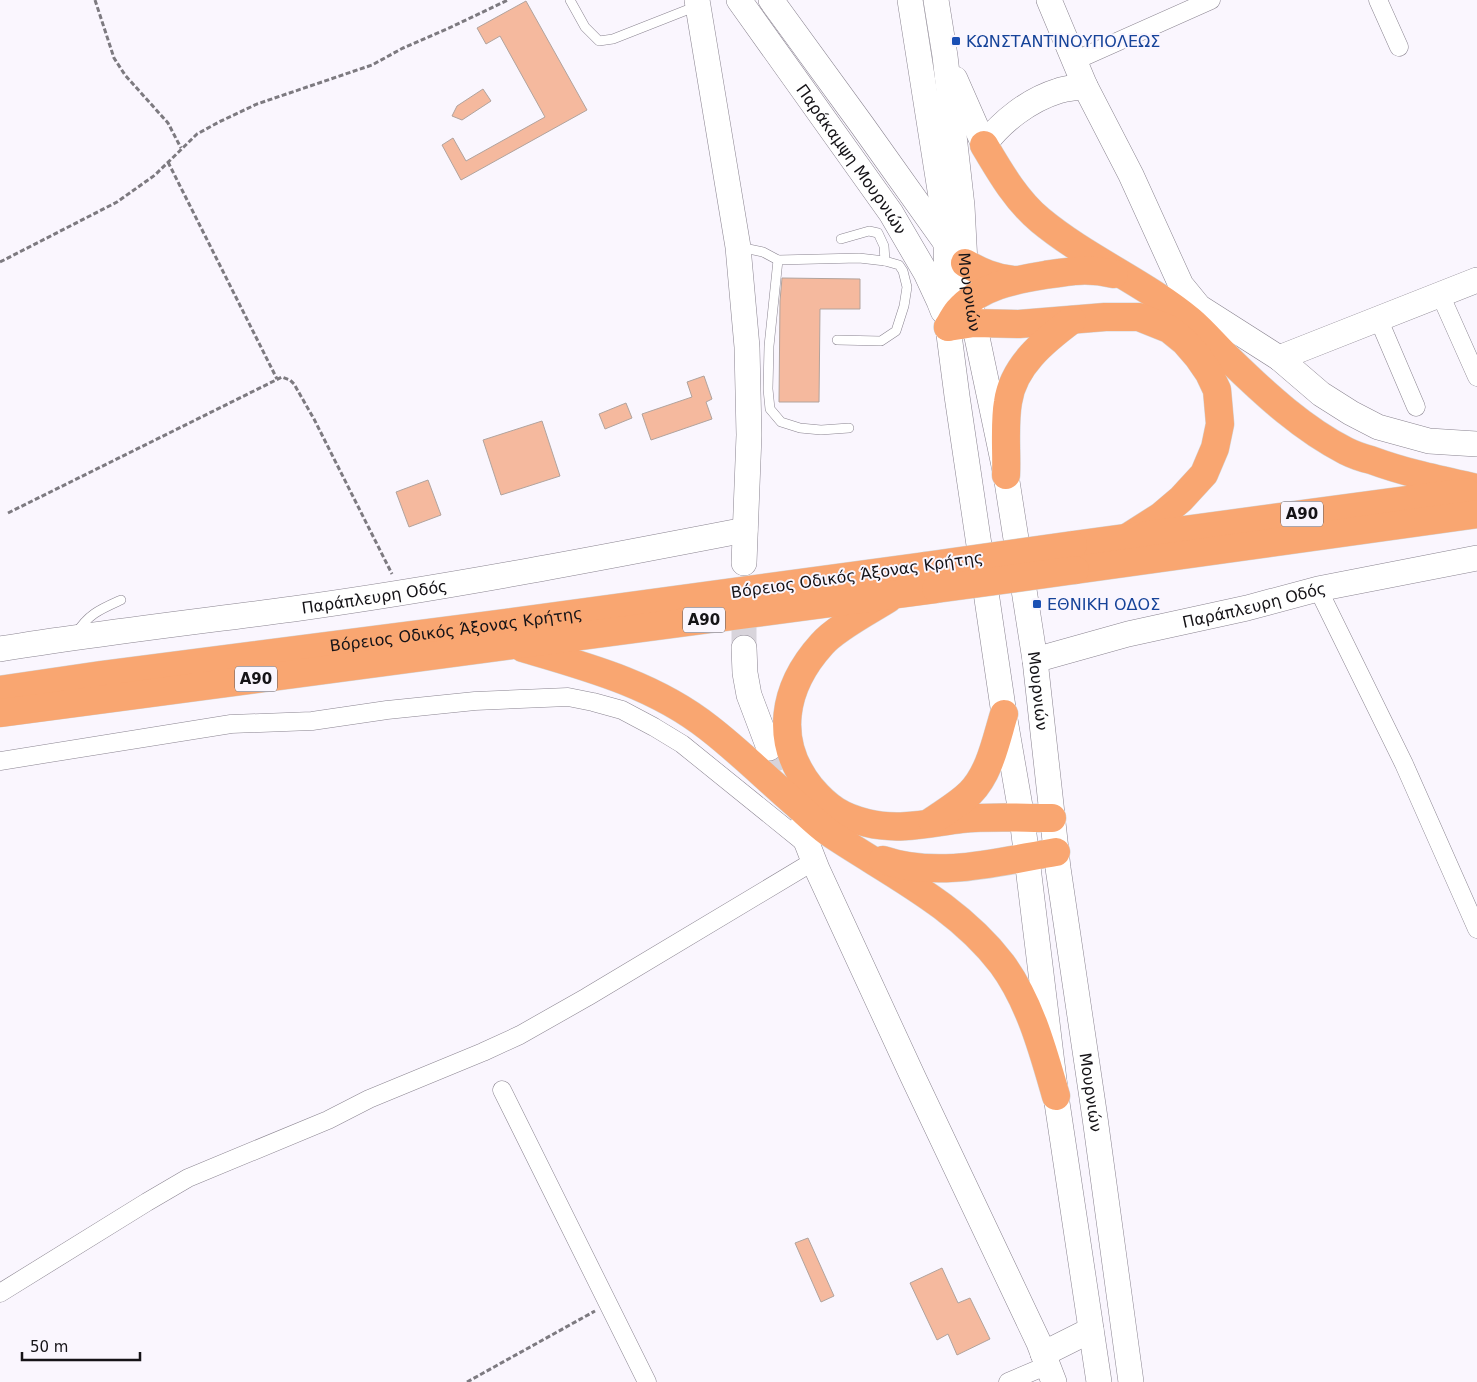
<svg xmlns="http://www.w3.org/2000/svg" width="1477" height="1382" font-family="'DejaVu Sans',sans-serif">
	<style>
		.building { fill: #f5b99e; stroke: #b1a39d }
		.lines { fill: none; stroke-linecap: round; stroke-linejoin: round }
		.secondary-tunnel { stroke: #d8d4db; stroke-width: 25; stroke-dasharray: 25 12; stroke-linecap: butt }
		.lane-casing { stroke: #8a8490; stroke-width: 10 }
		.street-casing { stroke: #8a8490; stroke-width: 19 }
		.secondary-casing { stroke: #8a8490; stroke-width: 26 }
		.highway-casing { stroke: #d5d5d5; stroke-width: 29 }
		.path { stroke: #7d7a80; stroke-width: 3; stroke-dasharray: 5 2.5; stroke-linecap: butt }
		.lane { stroke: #fff; stroke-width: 9 }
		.street { stroke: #fff; stroke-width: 18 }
		.secondary { stroke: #fff; stroke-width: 25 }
		.highway { stroke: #f9a671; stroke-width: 28 }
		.highway-bridge-casing { stroke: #d5d5d5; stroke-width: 29; stroke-linecap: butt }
		.highway-bridge { stroke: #f9a671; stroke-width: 28 }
		.transit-dot { fill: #1a4fb4; stroke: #faf6fe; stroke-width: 2 }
		.labels { text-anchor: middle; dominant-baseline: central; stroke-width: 4; stroke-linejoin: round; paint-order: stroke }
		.shield { fill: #faf6fe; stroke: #5a575c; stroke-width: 1 }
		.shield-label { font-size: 15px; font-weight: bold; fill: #151317 }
		.transit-label { font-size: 16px; fill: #164399; stroke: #faf6fe; text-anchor: start }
		.street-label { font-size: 16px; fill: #151317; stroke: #faf6fe }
	</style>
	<rect width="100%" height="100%" fill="#faf6fe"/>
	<!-- building -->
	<g class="building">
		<path d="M526 1 587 110 461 180 442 145 453 138 466 161 545 117 500 36 486 44 477 28Z"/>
		<path d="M483 89 491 101 462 120 452 116 457 106Z"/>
		<path d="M782 278 860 279V309H820L819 402H779L780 301Z"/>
		<path d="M704 376 712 399 706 402 712 419 651 440 642 414 692 397 687 382Z"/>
		<path d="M626 403 632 418 605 429 599 414Z"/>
		<path d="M542 421 560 476 501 495 483 440Z"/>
		<path d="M428 480 441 515 409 527 396 492Z"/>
		<path d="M808 1238 834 1296 821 1302 795 1243Z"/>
		<path d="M942 1268 958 1303 970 1298 990 1339 957 1355 948 1334 937 1340 910 1283Z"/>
	</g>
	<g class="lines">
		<!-- secondary-tunnel -->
		<g class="secondary-tunnel">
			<path d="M744 648V595"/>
			<path d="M769 748 790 801"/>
		</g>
		<!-- lane casing -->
		<g class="lane-casing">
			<g id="lane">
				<path d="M570 0 585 27 599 41 613 39 697 6"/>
				<path d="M841 239 869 231 878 233 884 246 885 261"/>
				<path d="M739 247 763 252 778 260 859 258 885 261 899 265 903 271 907 287 904 306 896 331 881 341 837 340"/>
				<path d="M778 260 769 346 768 389 770 409 781 422 800 428 821 430 849 428"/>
				<path d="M76 634C88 614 101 609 121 600"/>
			</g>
		</g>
		<!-- street casing -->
		<g class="street-casing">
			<g id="street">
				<path d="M1378 0 1399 47"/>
				<path d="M1074 61 1211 0"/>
				<path d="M1440 294 1477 377"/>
				<path d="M1378 318 1416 407"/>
				<path d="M1318 589 1404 764 1477 929"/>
				<path d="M0 761 231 724 312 721 387 710 475 701 568 697 593 702 622 710 654 727 682 744 807 845"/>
				<path d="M502 1090 647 1382"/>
				<path d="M0 1293 147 1202 188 1178 328 1120 369 1099 483 1052 520 1035 587 997 814 861"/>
				<path d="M1008 1382 1048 1365"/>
			</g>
		</g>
		<!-- secondary casing -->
		<g class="secondary-casing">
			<g id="secondary">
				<path d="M697 0 738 247 747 347 749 435 744 563"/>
				<path id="s1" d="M739 0 891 213 926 273 939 301 943 311"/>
				<path d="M771 0 862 125 946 243"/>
				<path d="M910 0 942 203 946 243 948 327 957 396 1004 714 1022 818 1056 1096 1099 1382"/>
				<path id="s2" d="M936 0 945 56 962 206 965 263 974 323 1006 475 1035 660 1058 868 1095 1118 1131 1382"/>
				<path d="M1049 0 1085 86 1131 175 1181 285 1199 307 1279 358 1321 394 1351 413 1378 427 1429 441 1477 444"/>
				<path d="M955 79 984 145C1002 121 1029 100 1058 91 1066 88 1076 88 1085 86"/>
				<path d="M1279 358 1477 280"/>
				<path d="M744 648 745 673 749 695 769 748"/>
				<path id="s3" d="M0 649C97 633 195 622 293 609 445 588 595 559 745 530"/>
				<path id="s4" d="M1035 660 1128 634 1247 608 1318 589 1477 558"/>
				<path d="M801 828 817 869 913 1077 1039 1343 1054 1382"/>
				<path d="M1043 1354 1091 1330"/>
			</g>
		</g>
		<!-- highway casing -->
		<g class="highway-casing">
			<g id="highway">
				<path d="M984 145C1000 172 1016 200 1040 220 1087 259 1144 282 1191 321 1205 333 1217 348 1231 361 1266 395 1303 429 1346 451 1354 455 1363 458 1371 460 1406 473 1441 480 1477 488"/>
				<path d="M965 263C981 272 994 278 1013 280"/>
				<path d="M948 327 974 323 1019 324 1105 317H1139L1169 329 1185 342 1198 357 1209 373 1217 390 1220 424 1215 448 1204 474 1181 499 1161 516 1128 537"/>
				<path d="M948 327C951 322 954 316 958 311 980 286 1014 280 1045 275 1071 271 1087 268 1114 274"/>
				<path d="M1006 475C1007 452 1004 424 1008 402 1013 366 1044 341 1072 320"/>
				<path d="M1073 545 1466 492"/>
				<path d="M1075 570 1477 514"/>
				<path d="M888 599C869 611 836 628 822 644 783 687 773 741 811 788 828 808 842 817 867 823 899 831 929 823 961 819 991 816 1022 818 1052 818"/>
				<path d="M523 648C588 667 655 685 709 728 740 752 768 780 797 805 807 814 817 824 828 832 889 873 956 904 1002 964 1030 1002 1043 1051 1056 1096"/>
				<path id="s5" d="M0 690 101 675 491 625 925 566"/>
				<path d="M0 713 936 589"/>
				<path d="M932 821C945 812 959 804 970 793 990 773 996 740 1004 714"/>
				<path d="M883 860C939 879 1001 861 1056 852"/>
			</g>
		</g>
		<!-- path -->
		<g class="path">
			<path d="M95 0 114 58 125 75 168 123 181 148"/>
			<path d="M168 162 277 379"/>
			<path d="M0 262 117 202 155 175 197 134 219 122 257 104 372 65 403 48 447 29 508 0"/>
			<path d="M8 513 282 377 290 380 294 384 314 419 392 574"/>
			<path d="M467 1382 595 1311"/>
		</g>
		<!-- lane -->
		<use href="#lane" class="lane"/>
		<!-- street -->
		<use href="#street" class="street"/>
		<!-- secondary -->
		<use href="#secondary" class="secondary"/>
		<!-- highway -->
		<use href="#highway" class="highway"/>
		<!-- highway-bridge casing -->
		<g class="highway-bridge-casing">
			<g id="highway-bridge">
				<path d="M925 566 1073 545"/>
				<path d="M936 589 1075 570"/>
			</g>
		</g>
		<!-- highway-bridge -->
		<use href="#highway-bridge" class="highway-bridge"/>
	</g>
	<!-- markers -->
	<g class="transit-dot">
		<rect x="951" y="36" width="10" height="10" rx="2.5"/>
		<rect x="1032" y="599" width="10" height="10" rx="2.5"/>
	</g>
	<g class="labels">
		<!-- shield labels -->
		<g class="shield">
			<rect x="1281" y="501.5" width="42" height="25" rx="4"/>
			<rect x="683" y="607.5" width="42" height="25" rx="4"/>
			<rect x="235" y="666.5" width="42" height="25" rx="4"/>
		</g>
		<g class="shield-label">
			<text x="1302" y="514">Α90</text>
			<text x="704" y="620">Α90</text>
			<text x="256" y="679">Α90</text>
		</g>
		<!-- transit labels -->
		<g class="transit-label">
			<text x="966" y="41">ΚΩΝΣΤΑΝΤΙΝΟΥΠΟΛΕΩΣ</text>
			<text x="1047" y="604">ΕΘΝΙΚΗ ΟΔΟΣ</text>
		</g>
		<!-- street labels -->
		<g class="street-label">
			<text stroke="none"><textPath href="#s1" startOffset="195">Παράκαμψη Μουρνιών</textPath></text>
			<text stroke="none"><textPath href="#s2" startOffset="294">Μουρνιών</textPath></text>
			<text transform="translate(857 575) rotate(-8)">Βόρειος Οδικός Άξονας Κρήτης</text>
			<text stroke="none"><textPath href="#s3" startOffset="378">Παράπλευρη Οδός</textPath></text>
			<text stroke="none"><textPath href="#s4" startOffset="226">Παράπλευρη Οδός</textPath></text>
			<text stroke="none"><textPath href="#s5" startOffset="460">Βόρειος Οδικός Άξονας Κρήτης</textPath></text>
			<text stroke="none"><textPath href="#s2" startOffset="699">Μουρνιών</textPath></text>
			<text stroke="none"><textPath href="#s2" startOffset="1104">Μουρνιών</textPath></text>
		</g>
	</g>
	<!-- scale -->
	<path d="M22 1352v8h118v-8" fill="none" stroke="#151317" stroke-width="2.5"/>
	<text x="30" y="1352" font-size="15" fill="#151317" stroke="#faf6fe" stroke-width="4" paint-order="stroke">50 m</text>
</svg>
